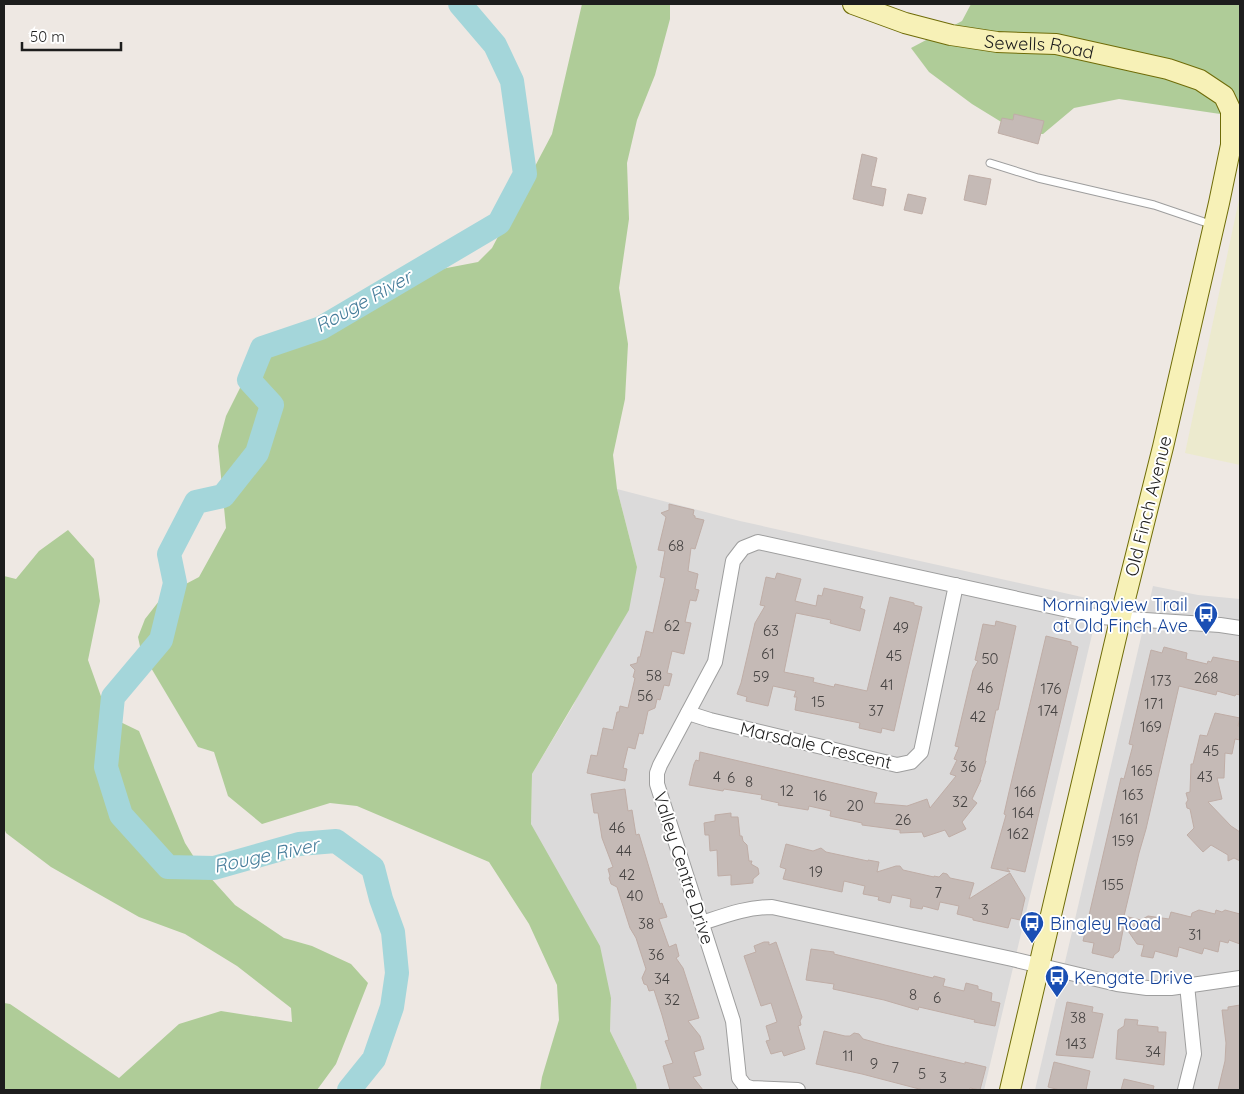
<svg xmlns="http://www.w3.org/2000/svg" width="1244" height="1094" font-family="Quicksand,sans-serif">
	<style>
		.residential { fill: #dbdada }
		.farmland { fill: #eceace }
		.forest { fill: #afcc98 }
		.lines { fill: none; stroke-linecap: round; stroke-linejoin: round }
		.river { stroke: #a4d6da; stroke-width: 24 }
		.building { fill: #c5bab6; stroke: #bfada6 }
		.lane-casing { stroke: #9e9e9e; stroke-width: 9 }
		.street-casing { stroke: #9e9e9e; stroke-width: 16 }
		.secondary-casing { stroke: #6f6c08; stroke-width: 22 }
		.lane { stroke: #fff; stroke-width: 7 }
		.street { stroke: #fff; stroke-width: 14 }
		.secondary { stroke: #f7f1b7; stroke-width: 20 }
		.labels { text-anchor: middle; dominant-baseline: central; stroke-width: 4; stroke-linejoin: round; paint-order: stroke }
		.number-label { font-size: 15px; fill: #474443 }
		.street-label { font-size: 18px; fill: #1d1d1d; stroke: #fff }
		.transit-label { font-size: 18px; fill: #164399; stroke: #fff; text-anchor: start }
		.water-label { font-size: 19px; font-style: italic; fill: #467c9a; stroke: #fff }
	</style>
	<rect width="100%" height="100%" fill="#eee8e3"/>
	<!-- residential -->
	<g class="residential">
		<path d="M617 489 740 521 1100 601 984 1090H637L636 1084 610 1031 611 998 531 824 532 774 573 706 637 567Z"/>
		<path d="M1153 586 1198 595 1240 599V1090H1035Z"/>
	</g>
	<!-- farmland -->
	<path class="farmland" d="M1240 195V465L1185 453Z"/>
	<!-- forest -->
	<g class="forest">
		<path d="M582 4H670V19L655 75 637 120 627 163 629 219 619 288 628 344 625 399 613 455 617 489 637 567 629 610 532 774 531 824 600 946 611 998 610 1031 636 1084 637 1090H540L542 1077 559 1020 557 985 529 924 489 862 357 806 330 803 262 824 228 796 214 752 198 747 141 651 138 637 145 619 163 596 199 577 226 528 218 446 226 416 244 380 277 352 361 313 426 272 478 262 492 248 552 134Z"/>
		<path d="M971 4H1240V119L1227 115 1119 99 1074 108 1043 134H1021L972 104 929 72 911 48 962 21Z"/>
		<path d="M68 530 94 559 100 601 88 660 108 716 139 731 185 843 199 865 235 905 284 938 312 946 351 964 368 983 336 1064 317 1090H4V1003L10 1004 119 1078 179 1024 221 1011 292 1022 291 1008 237 966 185 934 139 917 51 867 6 833 4 828V576L16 579 39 551Z"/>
	</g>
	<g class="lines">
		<!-- river -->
		<path class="river" d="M349 1090 374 1059 392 1007 397 973 393 932 381 899 373 868 336 841 299 844 214 868 168 867 121 815 106 767 113 697 161 640 175 583 169 554 196 502 223 496 257 453 272 405 249 380 262 348 321 328 499 223 525 174 512 81 495 45 460 4"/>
	</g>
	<!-- building -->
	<g class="building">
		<path d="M1014 114 1044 121 1038 144 998 133 1002 118 1013 120Z"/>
		<path d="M862 154 877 158 871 186 886 189 883 206 853 199Z"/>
		<path d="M969 175 991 179 986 205 964 200Z"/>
		<path d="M908 194 926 198 922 214 904 210Z"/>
		<path d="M669 504 694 510 693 515 695 516V518L704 520 695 549 691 548 688 571 698 574 695 589 699 590 696 601 690 600 685 622 691 623 684 654 672 651 667 673 672 674 669 686 664 685 660 700 657 699 655 708 648 711 643 734 639 733 635 749 628 747 623 768 627 769 625 781 587 773 591 755 597 756 603 728 613 730 617 712H619L620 706 628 708 635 678 633 677 635 670 630 665 637 663 638 657H640L646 631 653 633 665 578 660 577 665 551 658 550 666 517 661 513 669 510Z"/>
		<path d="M777 573 801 579 795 601 816 606 818 595 822 596 824 588 863 597 860 608 865 610 860 631 830 623 831 620 796 613 784 672 814 678 813 682 834 687 835 684 867 691 890 597 914 603V605L922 607 894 731 882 728 881 733 859 728 860 723 795 710 797 697H794L796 691 773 686 768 706 746 701 747 697 737 694 741 683 755 623 765 606 760 605 766 577 775 579Z"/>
		<path d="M996 621 1016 626 998 710H996L985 761H986L980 780H981L972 799 977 803 962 822 966 829 949 837 945 830 924 837 922 832 900 833V830L862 825V823L830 816 831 811 809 806 808 810 778 805 779 803 761 799 762 795 724 789 723 791 689 785 694 764 696 760 699 761 700 752 877 793 874 803 907 806 927 799 930 808 956 776 950 774 957 760 954 759 959 747 955 746 973 670 978 661 975 660 983 624 995 626Z"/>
		<path d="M1046 636 1071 642V645L1078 647 1025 872 1007 868 1010 872 991 868 1006 815 1004 814 1009 792Z"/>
		<path d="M1164 647 1187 653 1186 659 1207 664 1208 661 1211 662 1213 657 1240 662V695L1236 694 1235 696 1217 691 1216 695 1179 686 1146 829 1139 853 1124 916 1141 920 1148 916 1169 919 1171 912 1191 917 1192 913 1199 910 1215 914 1216 910 1222 912 1225 910 1240 914V944L1229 940 1228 943 1220 941 1218 952 1204 948 1202 954 1179 947 1177 957 1155 951 1153 958 1141 956 1144 945 1137 944 1124 925 1119 951 1114 955 1113 958 1092 953 1094 943 1083 941 1121 778 1124 779 1133 745 1129 744 1146 671 1151 650 1162 653Z"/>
		<path d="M1215 713 1240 718 1238 726H1240V740L1235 739 1232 754 1225 753 1224 778H1217L1222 799 1208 802 1231 826 1240 832V861L1234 858 1228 861V855L1211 845 1203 852 1187 835 1194 828 1190 809 1187 808 1186 803 1188 800 1186 793 1190 792 1191 764H1193L1200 735 1207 736Z"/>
		<path d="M625 789 628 811 632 810 636 835 639 834 660 904 662 903 667 917 659 919 669 947 676 944 679 956 676 958 683 968 699 1018 688 1021 700 1036 704 1049 694 1052 701 1075 693 1077 703 1090H670L663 1066 673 1063 665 1041 669 1040 662 1015 654 990 649 991 647 985 644 984 642 978 646 969 636 938 630 928 617 887 611 884 609 878 610 876 608 869 613 867 602 838 598 813H594L591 794Z"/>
		<path d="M731 813V817H738L740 836H742L743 841 747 845 749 861H752L751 864 758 868 759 874 753 879V883L731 885V875L718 876 717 850 710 851 709 835H705L704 823 715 821V815Z"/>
		<path d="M786 844 813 851 821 848 826 852 868 861V860L879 862 877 872 896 866H900L903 870 934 877V876L939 877 943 873 947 874 950 878 974 883 969 899 1010 873 1025 898 1020 920 1011 918 1008 928 973 920V918L957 914 959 906 940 902 938 910 923 906 922 909 910 907 911 899 892 895 890 903 878 900 879 897 863 894 865 886 844 881 842 892 783 879 786 869 780 867Z"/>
		<path d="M764 942H769V945L776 942 802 1017 800 1021 801 1025 798 1026 805 1049 784 1056 782 1051 771 1054 766 1041 770 1040 766 1026 777 1022 771 1003 761 1006 744 956 756 952 754 946Z"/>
		<path d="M811 949 834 952V954L933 978 934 976 945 979 943 986 964 991 966 983 978 986V989L992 993 991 1001 1000 1003 995 1026 974 1022 975 1020 919 1007 918 1010 884 1000 833 989 834 984 806 980Z"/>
		<path d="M1067 1002 1093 1007 1092 1012 1103 1014 1093 1058 1056 1055Z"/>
		<path d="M1240 1005V1090H1218L1225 1061 1226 1043 1222 1010H1228V1007Z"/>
		<path d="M1125 1019 1138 1020 1137 1025 1158 1027V1032H1166L1164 1065 1116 1059 1118 1030 1124 1026Z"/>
		<path d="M824 1031 845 1036H850L854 1033 859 1034 863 1039 885 1045 965 1064V1062L986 1067 980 1090 970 1088 969 1090H923L862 1074 816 1064Z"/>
		<path d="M1054 1062 1090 1071 1086 1090H1060L1048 1087Z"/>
		<path d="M1124 1079 1154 1086 1153 1090H1121Z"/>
	</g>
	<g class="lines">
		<!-- lane casing -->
		<g class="lane-casing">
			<path id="lane" d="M990 163 1038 178 1154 205 1213 225"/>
		</g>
		<!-- street casing -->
		<g class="street-casing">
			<g id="street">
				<path d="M688 713 710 720 897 765 911 762 921 752 956 585"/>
				<path d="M702 923C726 915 747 907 772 907L1012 959 1117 984 1147 988H1171L1240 978"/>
				<path d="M798 1090 751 1088 745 1086 739 1078 733 1021 657 784V773L660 765 715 662 733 561 743 548 758 542 1100 617 1220 625 1240 628"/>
				<path d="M1185 1090 1194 1054 1187 985"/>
			</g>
		</g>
		<!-- secondary casing -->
		<g class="secondary-casing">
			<g id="secondary">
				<path id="s1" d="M853 4 905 23 951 35 997 42 1056 44 1168 69 1200 80 1224 96 1231 111V145L1219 203 1163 447 1125 599 1010 1090"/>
			</g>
		</g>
		<!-- lane -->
		<use href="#lane" class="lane"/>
		<!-- street -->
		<use href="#street" class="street"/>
		<!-- secondary -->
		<use href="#secondary" class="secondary"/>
	</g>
	<!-- icons -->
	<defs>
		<g id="bus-pin" transform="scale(1.25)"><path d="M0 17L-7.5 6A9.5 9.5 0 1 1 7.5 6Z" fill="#1a4fb4" stroke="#fff"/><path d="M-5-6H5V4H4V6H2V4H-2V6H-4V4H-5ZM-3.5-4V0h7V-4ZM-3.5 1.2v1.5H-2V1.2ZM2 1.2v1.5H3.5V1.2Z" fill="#fff"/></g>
	</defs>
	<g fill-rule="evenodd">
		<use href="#bus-pin" x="1206" y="614"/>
		<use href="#bus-pin" x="1032" y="923"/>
		<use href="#bus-pin" x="1057" y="977"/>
	</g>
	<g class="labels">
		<!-- number labels -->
		<g class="number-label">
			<text x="676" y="545">68</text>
			<text x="672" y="625">62</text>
			<text x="901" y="627">49</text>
			<text x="771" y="630">63</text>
			<text x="768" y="653">61</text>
			<text x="894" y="655">45</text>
			<text x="990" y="658">50</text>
			<text x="654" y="675">58</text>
			<text x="761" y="676">59</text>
			<text x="1206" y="677">268</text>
			<text x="1161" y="680">173</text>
			<text x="887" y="684">41</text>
			<text x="985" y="687">46</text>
			<text x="1051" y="688">176</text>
			<text x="645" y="695">56</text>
			<text x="818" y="701">15</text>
			<text x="1154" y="703">171</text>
			<text x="876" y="710">37</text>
			<text x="1048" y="710">174</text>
			<text x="978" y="716">42</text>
			<text x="1151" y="726">169</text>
			<text x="1211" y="750">45</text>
			<text x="968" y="766">36</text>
			<text x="1142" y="770">165</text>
			<text x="717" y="776">4</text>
			<text x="1205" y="776">43</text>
			<text x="731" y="777">6</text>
			<text x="749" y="781">8</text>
			<text x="787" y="790">12</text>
			<text x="1025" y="791">166</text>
			<text x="1133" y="794">163</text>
			<text x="820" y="795">16</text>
			<text x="960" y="801">32</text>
			<text x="855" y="805">20</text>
			<text x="1023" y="812">164</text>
			<text x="1129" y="818">161</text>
			<text x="903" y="819">26</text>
			<text x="617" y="827">46</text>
			<text x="1018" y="833">162</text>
			<text x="1123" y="840">159</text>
			<text x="624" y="850">44</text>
			<text x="816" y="871">19</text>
			<text x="627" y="874">42</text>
			<text x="1113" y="884">155</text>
			<text x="938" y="892">7</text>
			<text x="635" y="895">40</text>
			<text x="985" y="909">3</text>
			<text x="646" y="923">38</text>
			<text x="1195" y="934">31</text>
			<text x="656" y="954">36</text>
			<text x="662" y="978">34</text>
			<text x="913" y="994">8</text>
			<text x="937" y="997">6</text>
			<text x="672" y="999">32</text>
			<text x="1078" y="1017">38</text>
			<text x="1076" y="1043">143</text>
			<text x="1153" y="1051">34</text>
			<text x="848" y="1055">11</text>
			<text x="874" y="1063">9</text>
			<text x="895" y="1067">7</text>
			<text x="922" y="1073">5</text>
			<text x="943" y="1077">3</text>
		</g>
		<!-- street labels -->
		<g class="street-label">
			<text stroke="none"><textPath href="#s1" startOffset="192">Sewells Road</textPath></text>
			<text transform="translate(1148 506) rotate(-76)">Old Finch Avenue</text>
			<text transform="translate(816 745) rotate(13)">Marsdale Crescent</text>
			<text transform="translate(684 868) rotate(72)">Valley Centre Drive</text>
		</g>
		<!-- transit labels -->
		<g class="transit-label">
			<text x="1188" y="604" text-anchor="end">Morningview Trail<tspan x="1188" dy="21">at Old Finch Ave</tspan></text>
			<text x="1050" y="923">Bingley Road</text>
			<text x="1074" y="977">Kengate Drive</text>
		</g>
		<!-- water labels -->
		<g class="water-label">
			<text transform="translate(363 301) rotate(-29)">Rouge River</text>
			<text transform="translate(266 855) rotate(-12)">Rouge River</text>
		</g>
	</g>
	<!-- border -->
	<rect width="1244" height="1094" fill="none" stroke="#1d1d1d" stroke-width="10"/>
	<!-- scale -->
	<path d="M22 42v8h99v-8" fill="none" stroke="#1d1d1d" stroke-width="2.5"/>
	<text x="30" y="42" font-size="15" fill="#1d1d1d" stroke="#ffffff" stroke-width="4" paint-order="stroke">50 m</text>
</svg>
